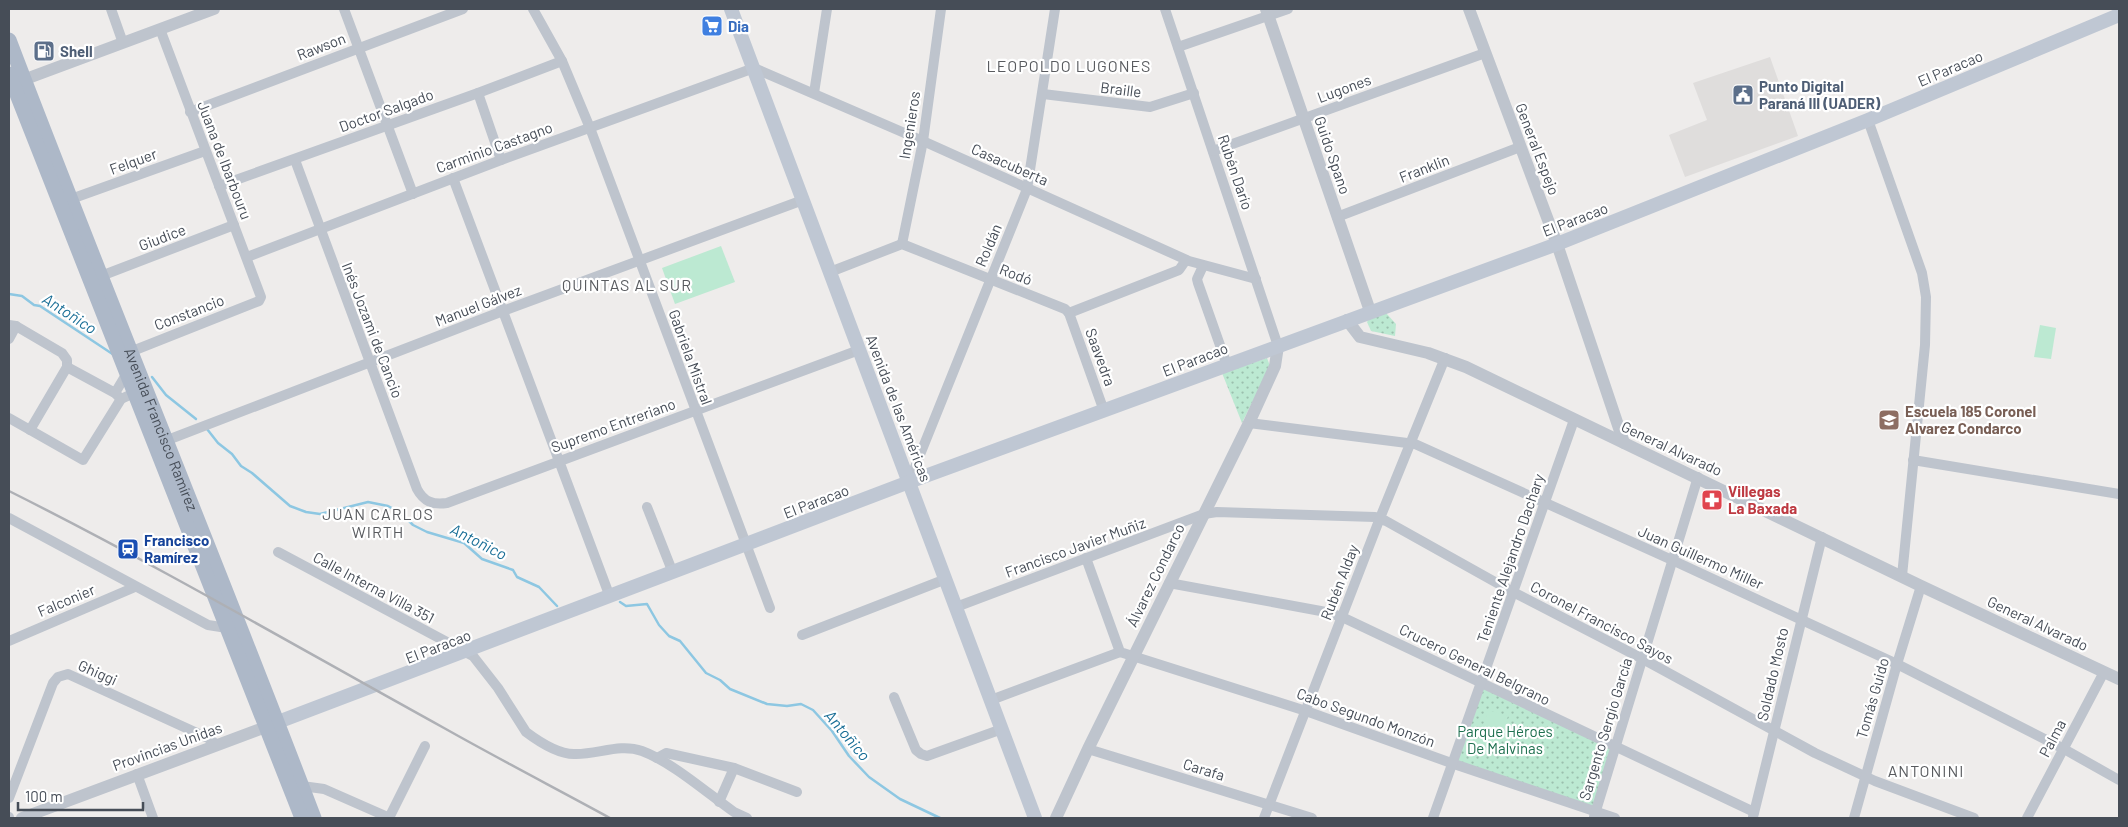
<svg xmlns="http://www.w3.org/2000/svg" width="2128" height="827" font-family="Barlow,sans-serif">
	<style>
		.education { fill: #dfdddc }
		.grass { fill: url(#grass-dots) }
		.pitch { fill: #bce9d2 }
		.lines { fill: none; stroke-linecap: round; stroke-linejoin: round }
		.stream { stroke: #8dc7e2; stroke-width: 2.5 }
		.minor { stroke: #bec4cd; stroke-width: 10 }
		.tertiary { stroke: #bec4cd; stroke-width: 12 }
		.secondary { stroke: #bfc7d3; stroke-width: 14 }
		.primary { stroke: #adb8c8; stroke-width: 15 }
		.rail { stroke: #aeb0b5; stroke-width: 2.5 }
		.labels { text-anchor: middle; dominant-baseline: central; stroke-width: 4.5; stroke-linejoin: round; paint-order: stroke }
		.shop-label { font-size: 15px; font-weight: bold; fill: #366cbe; stroke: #fff; text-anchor: start }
		.street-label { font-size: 15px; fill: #464d57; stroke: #fff }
		.service-label { font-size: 15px; font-weight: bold; fill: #4e5e75; stroke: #fff; text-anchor: start }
		.education-label { font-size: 15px; font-weight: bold; fill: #785e54; stroke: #fff; text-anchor: start }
		.health-label { font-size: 15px; font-weight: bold; fill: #be3a42; stroke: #fff; text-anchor: start }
		.transit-label { font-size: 15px; font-weight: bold; fill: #164399; stroke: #fff; text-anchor: start }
		.park-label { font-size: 15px; fill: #1f7050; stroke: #fff }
		.neighbourhood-label { font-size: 16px; letter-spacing: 1px; fill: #595b5f; stroke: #fff }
		.water-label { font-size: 16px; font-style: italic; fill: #196e96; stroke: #fff }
	</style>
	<defs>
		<pattern id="grass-dots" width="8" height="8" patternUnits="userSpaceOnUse" patternTransform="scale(1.25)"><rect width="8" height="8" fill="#bce9d2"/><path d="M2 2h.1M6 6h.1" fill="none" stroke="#9bbfad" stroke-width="1.8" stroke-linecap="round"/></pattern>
	</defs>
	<rect width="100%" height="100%" fill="#eeeceb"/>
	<!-- education -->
	<path class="education" d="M1770 57 1798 136 1685 177 1669 135 1707 120 1693 83Z"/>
	<!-- grass -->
	<g class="grass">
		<path d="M1386 313 1396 324 1395 336 1371 331 1367 322 1370 318Z"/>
		<path d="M1267 358 1270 366 1242 423 1222 373Z"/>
		<path d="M1482 684 1615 747 1596 812 1454 764Z"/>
	</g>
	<!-- pitch -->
	<g class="pitch">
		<path d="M721 246 735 282 675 304 662 268Z"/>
		<path d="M2040 325 2056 328 2051 359 2034 357Z"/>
		<path d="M1488 710 1508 716 1497 750 1477 744Z"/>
	</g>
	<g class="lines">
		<!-- stream -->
		<g class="stream">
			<path d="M9 294 22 296 34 305 40 306 114 355"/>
			<path d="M152 377 166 395 196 419"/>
			<path d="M207 429 218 443 232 454 241 466 252 473 290 506 306 512 320 514 368 502 388 506 401 513 413 525 427 532 464 543 482 559 513 570 517 577 539 587 557 606"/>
			<path d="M620 602 626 606 647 604 659 625 669 636 680 641 706 673 720 680 730 689 767 704 787 706 801 704 813 710 832 731 849 756 869 777 900 799 940 818"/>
		</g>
		<!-- minor -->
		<g class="minor">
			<path d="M111 9 123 43"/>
			<path d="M344 9 413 194"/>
			<path d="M533 9 562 61 590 128 770 608"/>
			<path d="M1165 9 1278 346"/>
			<path d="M1178 47 1288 9"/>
			<path d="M478 93 501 160"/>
			<path d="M814 93 827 9"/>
			<path d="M1043 94 1150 107 1194 93"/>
			<path d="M190 112 463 9"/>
			<path d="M1868 120 1922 273 1926 297 1925 345 1902 576"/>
			<path d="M1213 151 1485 53"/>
			<path d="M295 160 417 489C424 502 433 505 447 503L859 350"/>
			<path d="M453 178 610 597"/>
			<path d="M219 186 478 93 562 61"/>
			<path d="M71 199 205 151"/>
			<path d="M1337 217 1520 147"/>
			<path d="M902 244 923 141 941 9"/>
			<path d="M247 257 501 160 754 68 923 141 1189 261 1256 279"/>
			<path d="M1203 266 1197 279 1198 283 1227 365"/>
			<path d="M830 272 902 244 1065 309 1069 313"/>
			<path d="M101 276 234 225"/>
			<path d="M1069 313 1179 270 1186 260"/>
			<path d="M1069 313 1104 411"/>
			<path d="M9 325 16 326 62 353 67 360V367L115 393 121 399"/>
			<path d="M9 339 16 326"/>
			<path d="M130 352 259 301 261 297 160 29"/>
			<path d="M115 393 127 373"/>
			<path d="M9 418 83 460 121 399 134 393"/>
			<path d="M1249 423 1415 444 1672 560 1897 664 2064 749 2119 780"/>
			<path d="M30 430 67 367"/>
			<path d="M165 441 503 311 803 200"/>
			<path d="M1913 460 2119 494"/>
			<path d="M909 482 1027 189 1055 9"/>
			<path d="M647 507 673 573"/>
			<path d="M9 518 208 625 227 628"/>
			<path d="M278 552 473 656 498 688 526 732C538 741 558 754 574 754 597 755 619 743 642 751 672 762 707 793 734 812L747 818"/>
			<path d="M1086 558 1120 652 1306 711 1454 764 1615 818"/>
			<path d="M1169 583 1326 612 1342 617 1754 812"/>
			<path d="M956 607 1204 514 1217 512 1375 517 1386 521 1513 592 1641 658 1815 753 1875 781 1974 818"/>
			<path d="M802 635 946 579"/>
			<path d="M9 641 135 587"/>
			<path d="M894 697 916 750 921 754 927 756 1002 729"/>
			<path d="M991 700 1120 652"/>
			<path d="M1088 749 1312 818"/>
			<path d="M657 758 666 753 734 768 797 792"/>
			<path d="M137 774 153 818"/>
			<path d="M302 786 324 789 390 818"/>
			<path d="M9 798 53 683 58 677 68 674 208 738 217 745"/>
			<path d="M719 802 734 768"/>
			<path d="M9 817V818"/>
			<path d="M1594 817 1698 477"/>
			<path d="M1753 817 1822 537"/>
			<path d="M389 818 425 746"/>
			<path d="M1264 818 1380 518 1445 358"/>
			<path d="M1433 818 1574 420"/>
			<path d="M1854 818 1897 664 1921 586"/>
			<path d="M2027 818 2104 672"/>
		</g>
		<!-- tertiary -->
		<g class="tertiary">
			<path d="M1266 9 1370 311"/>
			<path d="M1469 9 1557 244 1624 443"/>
			<path d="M15 83 214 9"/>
			<path d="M1347 320 1360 337 1428 353 1466 367 1921 586 2119 679"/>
			<path d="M22 818 274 724"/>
			<path d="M1056 818 1088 749 1249 423 1275 366 1278 346"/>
		</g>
		<!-- secondary -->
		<g class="secondary">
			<path d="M731 9 1035 818"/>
			<path d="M278 722 909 482 1557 244 1868 120 2119 15"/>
		</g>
		<!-- primary -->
		<g class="primary">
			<path id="s1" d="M9 40C108 300 215 558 314 818"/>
			<path d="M9 74 302 818"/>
		</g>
		<!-- rail -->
		<path class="rail" d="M9 491C157 565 299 648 444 728 499 759 555 788 610 818"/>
	</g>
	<!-- icons -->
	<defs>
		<g id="supermarket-square" transform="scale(1.125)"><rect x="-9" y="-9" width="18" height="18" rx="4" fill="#3f7fe0" stroke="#fff"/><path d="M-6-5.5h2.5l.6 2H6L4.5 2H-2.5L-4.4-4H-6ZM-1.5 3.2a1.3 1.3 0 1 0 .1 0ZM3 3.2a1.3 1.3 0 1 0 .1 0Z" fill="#fff"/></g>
		<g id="fuel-square" transform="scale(1.125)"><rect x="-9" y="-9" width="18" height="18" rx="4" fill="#5c6f8a" stroke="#fff"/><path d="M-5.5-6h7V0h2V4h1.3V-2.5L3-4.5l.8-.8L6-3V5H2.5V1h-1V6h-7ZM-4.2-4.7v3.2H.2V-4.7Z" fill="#fff"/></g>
		<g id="civic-square" transform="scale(1.125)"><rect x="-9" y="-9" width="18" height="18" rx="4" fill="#5c6f8a" stroke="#fff"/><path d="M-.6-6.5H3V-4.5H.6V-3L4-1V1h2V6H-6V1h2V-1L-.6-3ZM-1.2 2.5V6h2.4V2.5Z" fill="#fff"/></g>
		<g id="school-square" transform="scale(1.125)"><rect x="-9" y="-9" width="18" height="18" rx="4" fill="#8d6e63" stroke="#fff"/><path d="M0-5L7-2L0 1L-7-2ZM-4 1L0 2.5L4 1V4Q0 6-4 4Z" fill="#fff"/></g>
		<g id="pharmacy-square" transform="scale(1.125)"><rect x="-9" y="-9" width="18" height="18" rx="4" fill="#e0444e" stroke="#fff"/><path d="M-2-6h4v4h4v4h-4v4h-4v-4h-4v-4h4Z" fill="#fff"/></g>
		<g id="station-square" transform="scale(1.125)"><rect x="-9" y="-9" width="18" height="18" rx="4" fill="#1a4fb4" stroke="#fff"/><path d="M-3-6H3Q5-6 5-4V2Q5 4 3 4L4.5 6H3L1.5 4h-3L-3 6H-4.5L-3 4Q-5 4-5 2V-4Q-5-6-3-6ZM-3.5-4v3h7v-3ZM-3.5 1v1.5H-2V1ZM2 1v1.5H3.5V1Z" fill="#fff"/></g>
	</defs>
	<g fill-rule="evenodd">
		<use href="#supermarket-square" x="712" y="26"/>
		<use href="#fuel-square" x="44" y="51"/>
		<use href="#civic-square" x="1743" y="95"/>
		<use href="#school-square" x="1889" y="420"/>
		<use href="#pharmacy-square" x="1712" y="500"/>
		<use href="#station-square" x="128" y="549"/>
	</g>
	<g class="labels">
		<!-- shop labels -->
		<g class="shop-label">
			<text x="728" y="26">Dia</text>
		</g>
		<!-- street labels -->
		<g class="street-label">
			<text transform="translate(321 46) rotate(-21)">Rawson</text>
			<text transform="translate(1950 68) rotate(-23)">El Paracao</text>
			<text transform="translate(1344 88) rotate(-20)">Lugones</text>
			<text transform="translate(1121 89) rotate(7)">Braille</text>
			<text transform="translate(386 110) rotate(-20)">Doctor Salgado</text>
			<text transform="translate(909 125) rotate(-81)">Ingenieros</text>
			<text transform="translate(494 147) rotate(-20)">Carminio Castagno</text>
			<text transform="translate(1538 149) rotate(69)">General Espejo</text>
			<text transform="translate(1333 155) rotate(71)">Guido Spano</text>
			<text transform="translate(225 160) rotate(69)">Juana de Ibarbouru</text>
			<text transform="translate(133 161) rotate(-20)">Felquer</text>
			<text transform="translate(1010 164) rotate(24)">Casacuberta</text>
			<text transform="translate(1424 168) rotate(-21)">Franklin</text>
			<text transform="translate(1236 172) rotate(71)">Rubén Darío</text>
			<text transform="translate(1575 219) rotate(-21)">El Paracao</text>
			<text transform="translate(162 237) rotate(-21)">Giudice</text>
			<text transform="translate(988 245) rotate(-67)">Roldán</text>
			<text transform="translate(1016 274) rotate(21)">Rodó</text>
			<text transform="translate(478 305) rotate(-21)">Manuel Gálvez</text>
			<text transform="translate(189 312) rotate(-21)">Constancio</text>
			<text transform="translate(373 330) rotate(69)">Inés Jozami de Cancio</text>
			<text transform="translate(691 357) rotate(70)">Gabriela Mistral</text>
			<text transform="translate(1101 357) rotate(70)">Saavedra</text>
			<text transform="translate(1195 359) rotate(-21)">El Paracao</text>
			<text transform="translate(899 408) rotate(69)">Avenida de las Américas</text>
			<text transform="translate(613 425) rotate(-20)">Supremo Entreriano</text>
			<text stroke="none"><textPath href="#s1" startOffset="418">Avenida Francisco Ramírez</textPath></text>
			<text transform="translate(1672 448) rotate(25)">General Alvarado</text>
			<text transform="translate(816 501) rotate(-21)">El Paracao</text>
			<text transform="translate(1075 547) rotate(-20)">Francisco Javier Muñiz</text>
			<text transform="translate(1701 557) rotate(24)">Juan Guillermo Miller</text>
			<text transform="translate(1510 558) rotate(-71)">Teniente Alejandro Dachary</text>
			<text transform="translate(1155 575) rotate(-64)">Álvarez Condarco</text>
			<text transform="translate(1339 582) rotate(-69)">Rubén Alday</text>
			<text transform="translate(374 587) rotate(28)">Calle Interna Villa 351</text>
			<text transform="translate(66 600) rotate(-23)">Falconier</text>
			<text transform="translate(1602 622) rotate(28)">Coronel Francisco Sayos</text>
			<text transform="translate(2038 623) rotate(25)">General Alvarado</text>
			<text transform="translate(438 646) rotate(-21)">El Paracao</text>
			<text transform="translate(1475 664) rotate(26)">Crucero General Belgrano</text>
			<text transform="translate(98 672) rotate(24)">Ghiggi</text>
			<text transform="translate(1772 674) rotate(-77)">Soldado Mosto</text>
			<text transform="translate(1872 698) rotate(-74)">Tomás Guido</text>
			<text transform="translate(1366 717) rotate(20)">Cabo Segundo Monzón</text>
			<text transform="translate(1605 729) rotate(-73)">Sargento Sergio García</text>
			<text transform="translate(2052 738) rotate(-62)">Palma</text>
			<text transform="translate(167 746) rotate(-20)">Provincias Unidas</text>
			<text transform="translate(1204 769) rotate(17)">Carafa</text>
		</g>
		<!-- service labels -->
		<g class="service-label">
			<text x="60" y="51">Shell</text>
			<text x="1759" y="86">Punto Digital<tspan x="1759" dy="17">Paraná III (UADER)</tspan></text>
		</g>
		<!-- education labels -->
		<g class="education-label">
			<text x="1905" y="411">Escuela 185 Coronel<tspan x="1905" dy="17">Alvarez Condarco</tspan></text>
		</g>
		<!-- health labels -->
		<g class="health-label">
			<text x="1728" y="491">Villegas<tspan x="1728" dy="17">La Baxada</tspan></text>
		</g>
		<!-- transit labels -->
		<g class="transit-label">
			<text x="144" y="540">Francisco<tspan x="144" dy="17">Ramírez</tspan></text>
		</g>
		<!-- park labels -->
		<g class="park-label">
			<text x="1505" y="731">Parque Héroes<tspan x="1505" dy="17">De Malvinas</tspan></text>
		</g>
		<!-- neighbourhood labels -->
		<g class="neighbourhood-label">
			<text x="1069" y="65">LEOPOLDO LUGONES</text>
			<text x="627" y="284">QUINTAS AL SUR</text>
			<text x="378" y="513">JUAN CARLOS<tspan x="378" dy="18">WIRTH</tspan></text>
			<text x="1926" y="770">ANTONINI</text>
		</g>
		<!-- water labels -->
		<g class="water-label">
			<text transform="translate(70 313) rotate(33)">Antoñico</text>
			<text transform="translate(479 541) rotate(27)">Antoñico</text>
			<text transform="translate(848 735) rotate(50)">Antoñico</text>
		</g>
	</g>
	<!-- border -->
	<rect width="2128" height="827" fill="none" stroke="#464d57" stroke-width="20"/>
	<!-- scale -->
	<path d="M18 802v8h125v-8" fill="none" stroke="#464d57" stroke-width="2.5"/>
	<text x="25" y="802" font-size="15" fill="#464d57" stroke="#ffffff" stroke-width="4" paint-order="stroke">100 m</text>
</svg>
